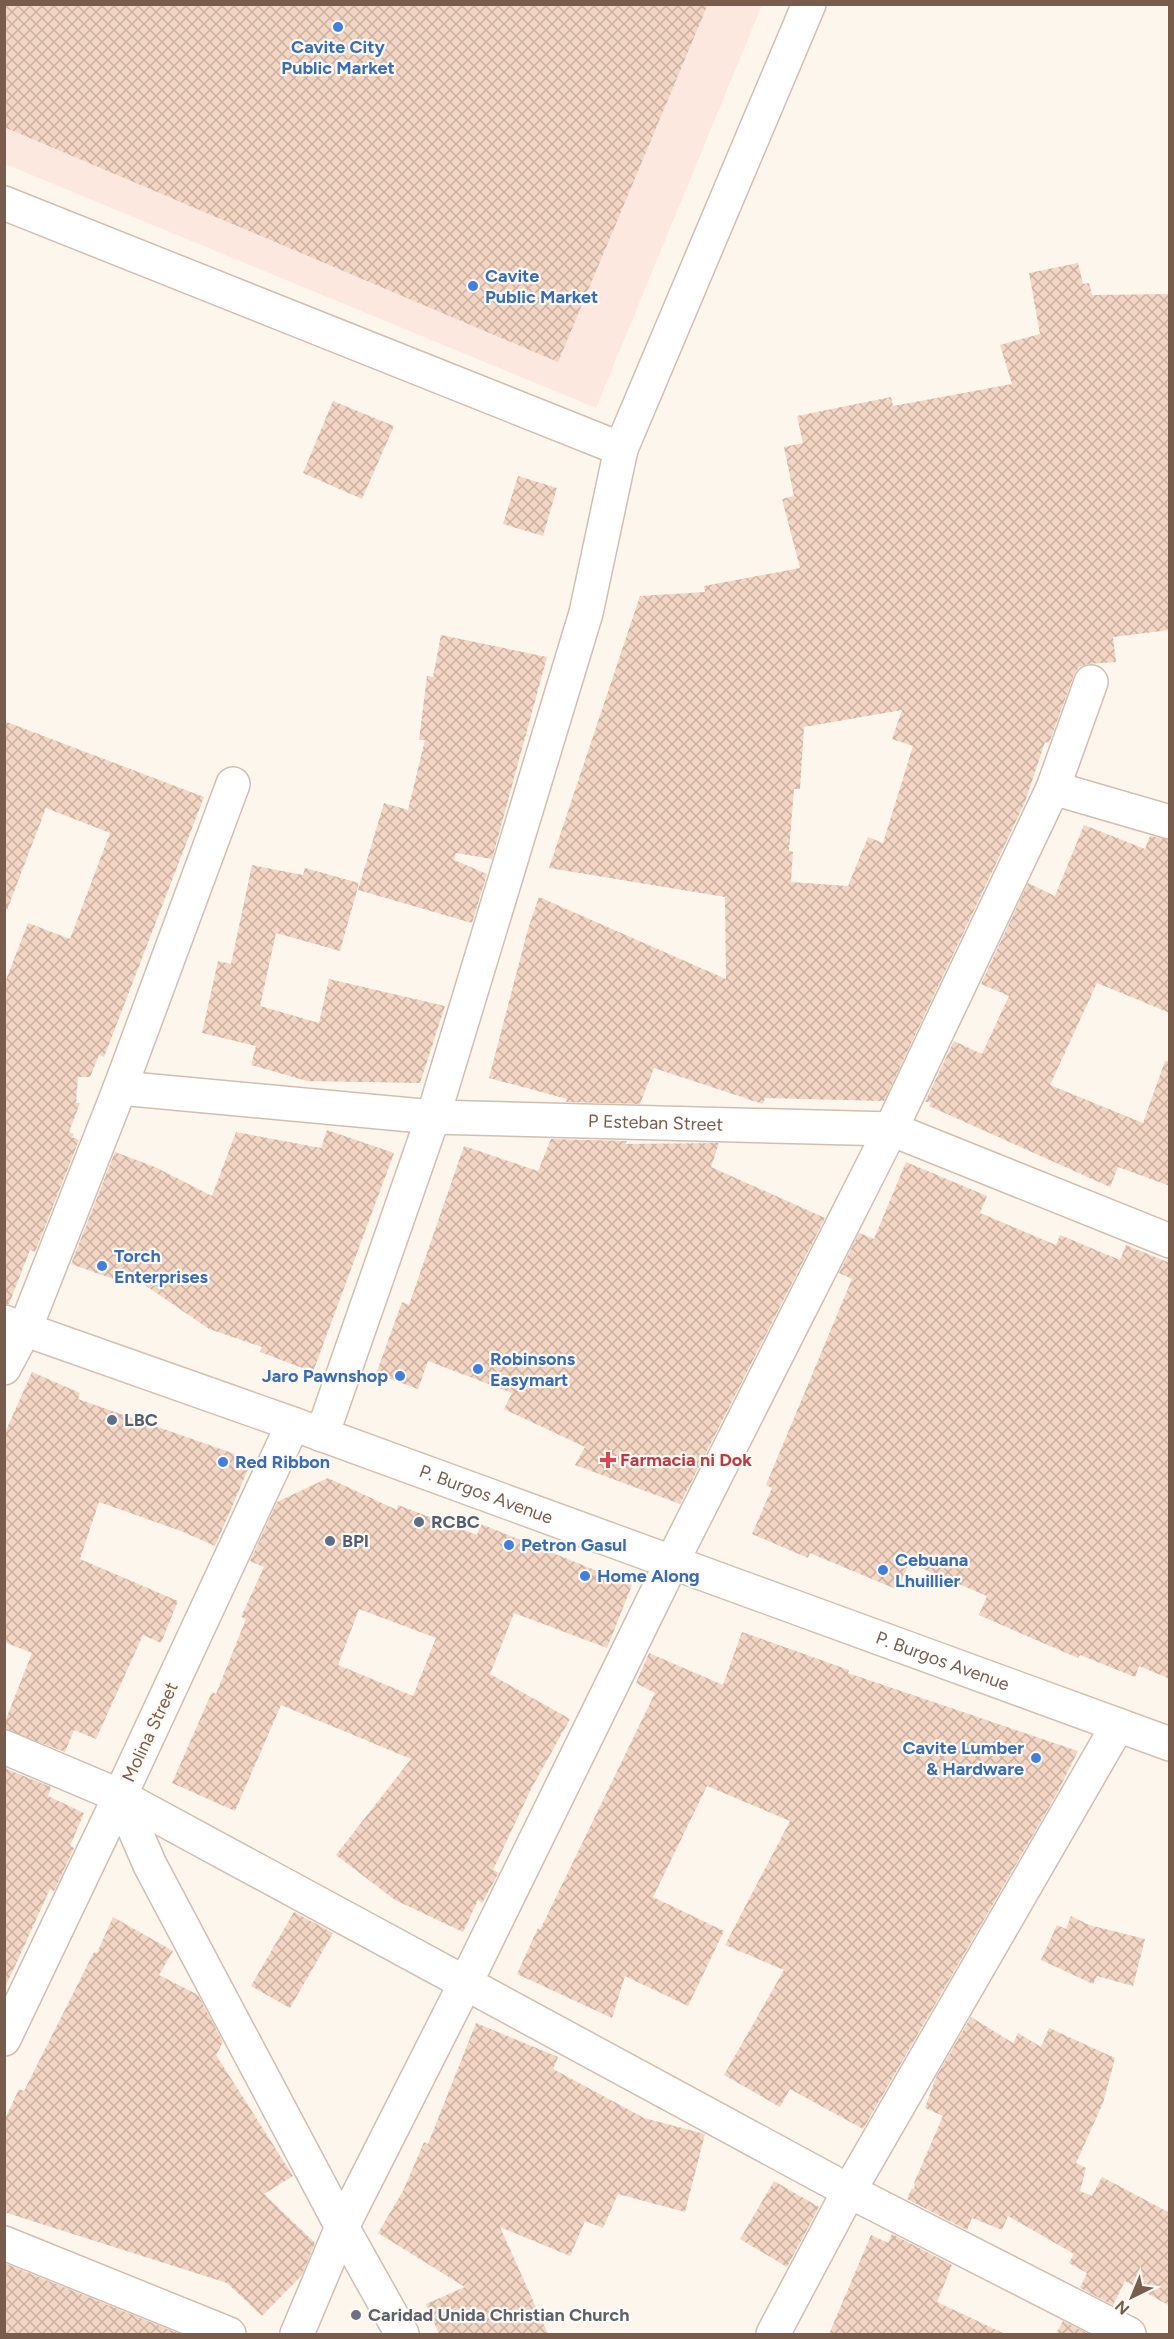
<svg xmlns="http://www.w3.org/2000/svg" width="1174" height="2339" font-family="Figtree,sans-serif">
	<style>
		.commercial { fill: #fde8e0 }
		.building { fill: url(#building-cross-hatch); fill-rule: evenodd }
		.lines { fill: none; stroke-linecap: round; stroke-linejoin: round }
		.minor-casing { stroke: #d1beb0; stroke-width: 36 }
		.tertiary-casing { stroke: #d1beb0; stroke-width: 36 }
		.secondary-casing { stroke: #d6c0b0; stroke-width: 36 }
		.minor { stroke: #fff; stroke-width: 33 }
		.tertiary { stroke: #fff; stroke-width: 33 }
		.secondary { stroke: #fff; stroke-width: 33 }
		.shop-dot { fill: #3f7fe0; stroke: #fffaf3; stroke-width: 2 }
		.service-dot { fill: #5c6f8a; stroke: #fffaf3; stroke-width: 2 }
		.health-dot { fill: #e0444e; stroke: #fffaf3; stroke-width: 2 }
		.worship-dot { fill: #6b7280; stroke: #fffaf3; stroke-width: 2 }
		.labels { text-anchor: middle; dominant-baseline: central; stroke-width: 4.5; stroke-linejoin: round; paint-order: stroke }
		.shop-label { font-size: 18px; font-weight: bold; fill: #366cbe; stroke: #fffaf3; text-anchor: start }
		.street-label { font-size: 18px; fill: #7a5c4d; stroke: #fffaf3 }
		.service-label { font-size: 18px; font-weight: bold; fill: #4e5e75; stroke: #fffaf3; text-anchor: start }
		.health-label { font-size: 18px; font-weight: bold; fill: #be3a42; stroke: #fffaf3; text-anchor: start }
		.worship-label { font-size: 18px; font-weight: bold; fill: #5b616d; stroke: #fffaf3; text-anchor: start }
	</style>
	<defs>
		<pattern id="building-cross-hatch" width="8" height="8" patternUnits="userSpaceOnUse" patternTransform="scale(1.5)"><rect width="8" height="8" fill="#f3d5c3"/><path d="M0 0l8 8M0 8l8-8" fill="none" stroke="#cab0a1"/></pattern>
	</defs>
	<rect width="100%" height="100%" fill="#fdf6ec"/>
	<!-- commercial -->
	<path class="commercial" d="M4 5H762L596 408 5 164Z"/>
	<!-- building -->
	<g class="building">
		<path d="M4 4H708L558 362 4 127Z"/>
		<path d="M1078 263 1083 284 1089 283 1092 295 1170 294V630L1113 637 1116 662 1087 664 1079 667 1074 675 1049 743 1045 742 1025 802 884 1101 765 1098 763 1104 654 1068 640 1104 566 1102 567 1099 489 1078 528 929 539 897 726 979 725 897 549 868 640 596 705 592 704 586 800 568 782 499 794 496 784 447 803 443 797 416 891 397 893 406 1012 384 1000 345 1040 334 1029 273ZM902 710 892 739 913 746 883 843 868 837 848 886 791 882 793 852 789 851 794 789H800L804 727Z"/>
		<path d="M333 401 394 426 362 499 303 473Z"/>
		<path d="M518 476 557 488 543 536 503 524Z"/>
		<path d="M441 635 547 657 492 859 456 853 454 860 487 874 472 923 358 890 384 803 408 810 425 740H419L427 676 433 677Z"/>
		<path d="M4 721 204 797 104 1057 99 1055 90 1077H78L76 1103H80L69 1132 74 1134 72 1137 79 1140 35 1252 30 1250 9 1304H4V985L28 923 70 939 110 833 46 808 7 910H4Z"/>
		<path d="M1084 825 1145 849 1150 836 1170 840V1013L1097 983 1050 1085 1143 1123 1165 1061H1170V1186L1118 1167 1110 1187 929 1106 931 1102H925L954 1041 982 1054 1009 996 981 984 1028 883 1055 896Z"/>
		<path d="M252 865 303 875 305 868 359 883 340 951 276 933 260 1006 319 1023 329 979 445 1006 420 1083 307 1081 251 1065 256 1046 202 1033 218 961 231 964Z"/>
		<path d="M327 1130 394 1153 313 1372 260 1352 262 1347 209 1329 123 1270 119 1281 71 1264 115 1152 155 1167 212 1196 236 1132 321 1148Z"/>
		<path d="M551 1139 627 1141 625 1144 719 1143 711 1167 825 1218 680 1504 575 1465 585 1447 504 1409 512 1393 428 1361 418 1389 376 1374 402 1302 409 1305 464 1146 538 1171Z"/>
		<path d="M906 1162 987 1196 980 1213 1056 1245 1060 1235 1120 1260 1126 1245 1170 1263V1679L1139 1666 1135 1677 1080 1655 1078 1658 1029 1637 979 1615 987 1596 909 1563 898 1590 810 1553 808 1558 752 1534 772 1488 766 1485 852 1279 839 1273 859 1233 874 1239Z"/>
		<path d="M32 1372 80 1393 78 1399 252 1460 215 1546 181 1531 99 1502 80 1559 178 1601 161 1643 143 1635 96 1739 74 1730 65 1752 4 1729V1724L32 1653 4 1642V1435Z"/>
		<path d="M328 1478 397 1510 398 1505 477 1535 481 1524 632 1585 607 1648 514 1613 490 1674 570 1719 531 1789 493 1870 499 1873 497 1876 482 1903 478 1900 463 1932 395 1900 336 1855 411 1759 281 1705 235 1811 172 1783 212 1692 216 1694 246 1619 241 1617 264 1567 250 1561 277 1502ZM359 1609 436 1638 413 1696 338 1665Z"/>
		<path d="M742 1632 849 1670 848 1673 1078 1751 1056 1795 863 2129 790 2089 780 2107 724 2075 784 1970 725 1945 790 1821 707 1786 653 1897 724 1931 688 2006 625 1976 612 2018 517 1974 538 1928 540 1930 655 1693 636 1683 649 1653 723 1685Z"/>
		<path d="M4 1768 51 1787 48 1796 84 1813 70 1846 74 1848 54 1891 50 1889 4 1990Z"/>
		<path d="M294 1912 333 1933 290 2008 251 1986Z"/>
		<path d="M1071 1916 1089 1925 1145 1939 1133 1986 1097 1976 1093 1984 1041 1960 1057 1925 1066 1929Z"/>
		<path d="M113 1917 173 1951 159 1975 198 1995 223 2042 216 2055 293 2176 264 2194 315 2243 302 2275 262 2316 227 2283 4 2212V2121L19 2089 24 2091 94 1952 97 1953Z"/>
		<path d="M971 2017 1013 2043 1018 2033 1041 2047 1049 2028 1115 2058 1103 2103 1076 2163 1086 2168 1080 2191 1092 2196 1102 2177 1170 2213V2306L1125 2281 1113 2305 1080 2288 1087 2273 1069 2263 1074 2254 1008 2216 1002 2230 972 2218 967 2230 907 2199 912 2188 914 2189 915 2184 914 2183 943 2116 925 2108 936 2077Z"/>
		<path d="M476 2023 558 2057 553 2069 644 2118 705 2134 685 2212 618 2194 603 2228 585 2221 570 2256 500 2227 548 2334H439L426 2304 465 2287 378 2233 403 2191 424 2142 428 2144Z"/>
		<path d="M774 2181 819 2207 787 2267 740 2239Z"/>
		<path d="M892 2234 952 2265 937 2302 1005 2334H829L871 2235 888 2243Z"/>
		<path d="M4 2263 180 2334H4Z"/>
		<path d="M1063 2321 1089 2334H1056Z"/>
	</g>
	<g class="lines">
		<!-- minor casing -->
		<g class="minor-casing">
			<g id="minor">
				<path d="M4 203 621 449"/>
				<path d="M1053 788 1170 822"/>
				<path id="s1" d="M120 1088 433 1117 891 1129 1170 1241"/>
				<path d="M4 1368 25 1329 120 1088 233 784"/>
				<path d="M322 1435 433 1117 586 613 621 449 809 4"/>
				<path d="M4 1747 120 1796 849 2191 1129 2334"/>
				<path d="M4 2039 120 1796"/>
				<path d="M4 2243 229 2334"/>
				<path d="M297 2334 342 2227 465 1984 672 1562 891 1129 1053 788 1091 682"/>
				<path d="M773 2334 849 2191 1118 1725"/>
			</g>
		</g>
		<!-- tertiary casing -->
		<g class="tertiary-casing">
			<path id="tertiary" d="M293 1424 120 1796 150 1865 342 2227 402 2334"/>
		</g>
		<!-- secondary casing -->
		<g class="secondary-casing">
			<g id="secondary">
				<path id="s2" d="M4 1322 293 1424 1170 1744"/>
			</g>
		</g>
		<!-- minor -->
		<use href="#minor" class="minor"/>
		<!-- tertiary -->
		<use href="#tertiary" class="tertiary"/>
		<!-- secondary -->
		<use href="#secondary" class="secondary"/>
	</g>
	<!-- markers -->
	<g class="shop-dot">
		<circle cx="338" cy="27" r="6"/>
		<circle cx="473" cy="286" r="6"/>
		<circle cx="102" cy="1266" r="6"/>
		<circle cx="478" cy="1369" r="6"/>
		<circle cx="400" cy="1376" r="6"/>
		<circle cx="223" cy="1462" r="6"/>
		<circle cx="509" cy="1545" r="6"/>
		<circle cx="883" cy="1570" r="6"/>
		<circle cx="585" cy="1576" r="6"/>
		<circle cx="1036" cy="1758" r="6"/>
	</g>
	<g class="service-dot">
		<circle cx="112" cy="1420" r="6"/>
		<circle cx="419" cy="1522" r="6"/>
		<circle cx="330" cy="1541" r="6"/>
	</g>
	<path class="health-dot" d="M605 1451h6v6h6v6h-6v6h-6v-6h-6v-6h6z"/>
	<circle class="worship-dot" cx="356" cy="2315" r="6"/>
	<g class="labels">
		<!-- shop labels -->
		<g class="shop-label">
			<text x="338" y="47" text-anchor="middle">Cavite City<tspan x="338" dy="21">Public Market</tspan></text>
			<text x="485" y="276">Cavite<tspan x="485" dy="21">Public Market</tspan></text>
			<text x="114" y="1256">Torch<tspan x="114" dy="21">Enterprises</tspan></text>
			<text x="490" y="1359">Robinsons<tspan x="490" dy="21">Easymart</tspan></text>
			<text x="388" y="1376" text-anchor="end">Jaro Pawnshop</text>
			<text x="235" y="1462">Red Ribbon</text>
			<text x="521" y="1545">Petron Gasul</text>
			<text x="895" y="1560">Cebuana<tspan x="895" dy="21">Lhuillier</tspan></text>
			<text x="597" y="1576">Home Along</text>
			<text x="1024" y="1748" text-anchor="end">Cavite Lumber<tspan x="1024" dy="21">&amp; Hardware</tspan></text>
		</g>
		<!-- street labels -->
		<g class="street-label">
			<text stroke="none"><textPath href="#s1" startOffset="537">P Esteban Street</textPath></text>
			<text stroke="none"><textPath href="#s2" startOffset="512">P. Burgos Avenue</textPath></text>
			<text stroke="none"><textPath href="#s2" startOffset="998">P. Burgos Avenue</textPath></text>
			<text transform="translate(150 1732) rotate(-65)">Molina Street</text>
		</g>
		<!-- service labels -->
		<g class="service-label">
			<text x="124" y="1420">LBC</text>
			<text x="431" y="1522">RCBC</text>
			<text x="342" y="1541">BPI</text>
		</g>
		<!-- health labels -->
		<g class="health-label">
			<text x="620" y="1460">Farmacia ni Dok</text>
		</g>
		<!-- worship labels -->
		<g class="worship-label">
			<text x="368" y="2315">Caridad Unida Christian Church</text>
		</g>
	</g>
	<!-- border -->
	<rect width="1174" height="2339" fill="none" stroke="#7a5c4d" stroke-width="12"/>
	<!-- north arrow -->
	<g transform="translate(1132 2297) rotate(223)" stroke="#fffaf3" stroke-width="4.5" paint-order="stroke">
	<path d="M0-4.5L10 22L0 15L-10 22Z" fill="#7a5c4d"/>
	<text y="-9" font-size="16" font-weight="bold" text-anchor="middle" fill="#7a5c4d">N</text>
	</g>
</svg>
